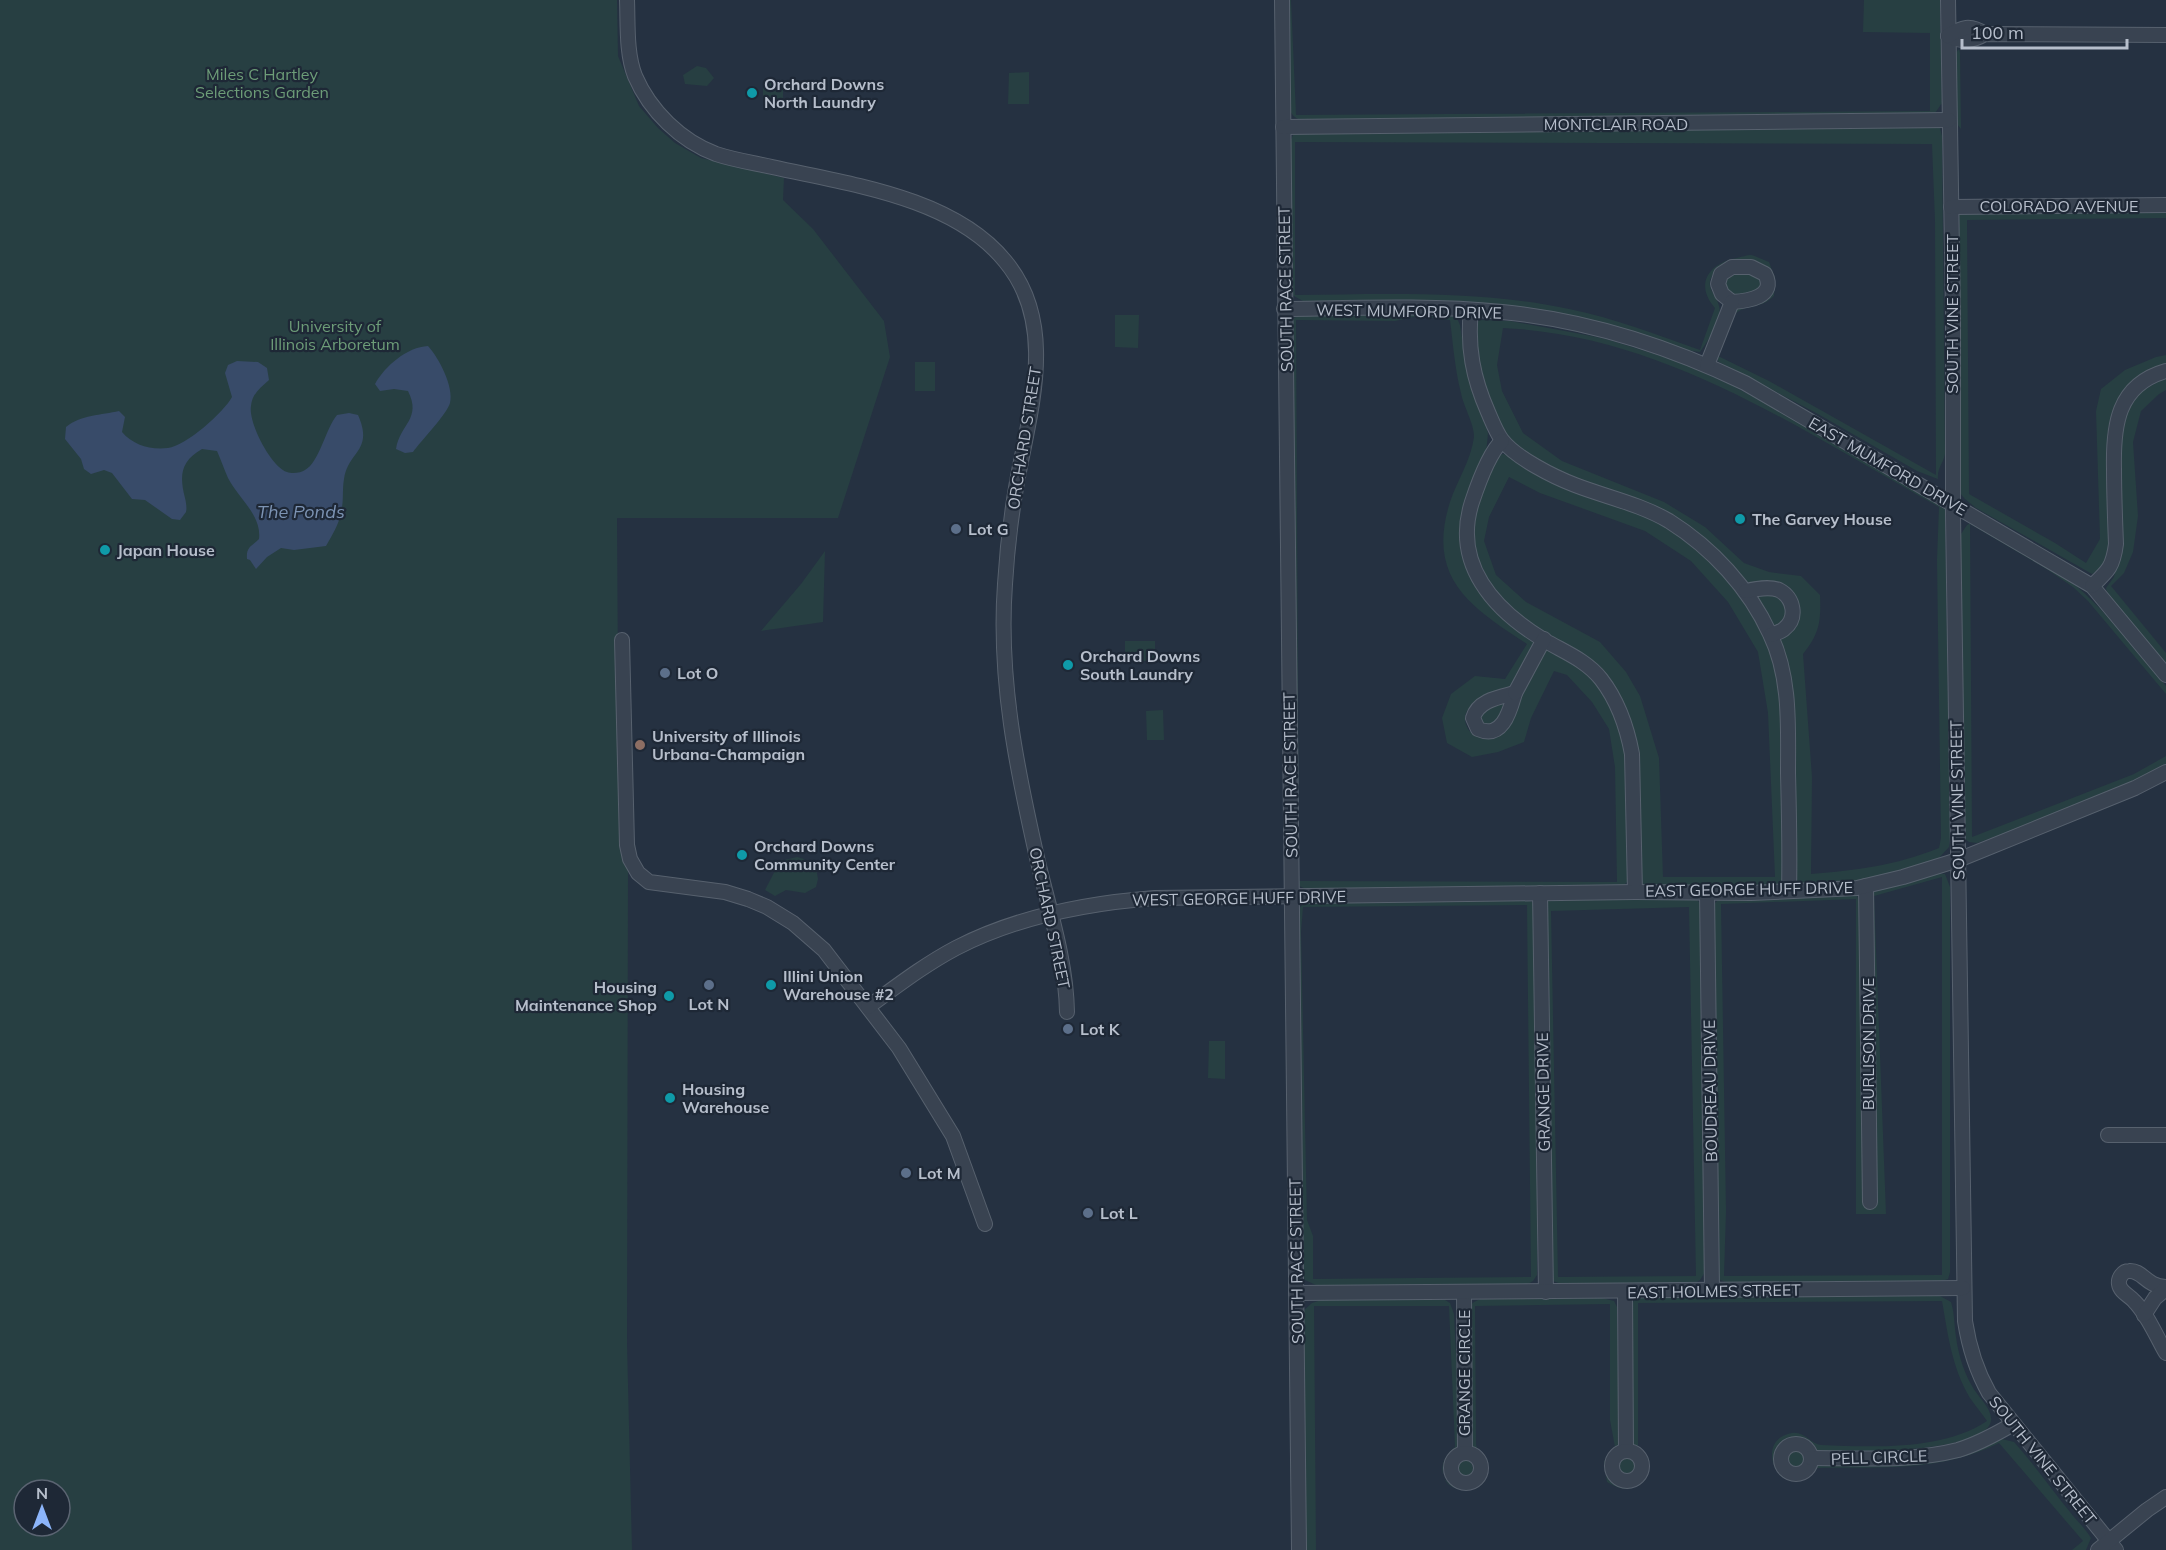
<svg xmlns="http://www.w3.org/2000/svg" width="2166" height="1550" font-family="Mulish,sans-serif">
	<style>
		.green { fill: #273f42; fill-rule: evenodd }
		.water { fill: #384b69 }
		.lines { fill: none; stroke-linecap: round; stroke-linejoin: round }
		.minor-casing { stroke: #57616e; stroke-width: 16 }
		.minor { stroke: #394351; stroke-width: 14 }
		.culture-dot { fill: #0f9aa8; stroke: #1e2836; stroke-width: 2 }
		.service-dot { fill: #5c6f8a; stroke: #1e2836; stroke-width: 2 }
		.education-dot { fill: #8d6e63; stroke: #1e2836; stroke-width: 2 }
		.labels { text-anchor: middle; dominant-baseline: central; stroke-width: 4.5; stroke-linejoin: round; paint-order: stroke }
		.park-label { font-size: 16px; fill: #6d9d78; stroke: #1e2836 }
		.poi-label { font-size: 16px; font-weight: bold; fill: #b6becb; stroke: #1e2836; text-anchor: start }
		.street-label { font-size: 16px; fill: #b6becb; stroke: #1e2836 }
		.water-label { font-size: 18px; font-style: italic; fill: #7c93b3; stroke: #1e2836 }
	</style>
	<rect width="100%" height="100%" fill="#253141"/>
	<!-- green -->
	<g class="green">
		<path d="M0 0H617L618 56 639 106 658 128 675 143 701 158 784 178 783 200 813 229 884 321 890 357 838 518H617L619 839 622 857 628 869 627 1343 632 1550H0ZM24 1490H60V1526H24Z"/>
		<path d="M1286 0H1291L1296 115 1930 111V33L1863 32 1864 0H1940L1942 103 1935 113 1309 121C1297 120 1292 118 1288 105Z"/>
		<path d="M1959 49 1960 53 1961 129 1956 123 1955 54Z"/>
		<path d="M697 66 706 68 714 78 707 86 685 84 683 75Z"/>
		<path d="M1029 72V104H1008L1009 73Z"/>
		<rect x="763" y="81" width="20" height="24"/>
		<path d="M1925 126 1940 128 1942 136 1945 454C1943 464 1937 468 1938 479L1917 471 1818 414 1719 362 1715 357V351L1731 314 1735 310 1767 295C1769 289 1772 279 1769 272 1763 255 1719 261 1712 276 1705 288 1716 294 1719 306 1723 317 1707 343 1700 352L1685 350 1588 319 1498 304 1456 301H1303L1292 295 1290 288V142L1293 135 1300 133ZM1295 142 1932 144 1935 221 1936 475 1769 381 1718 356C1719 347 1729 319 1736 313 1748 304 1761 309 1774 296L1775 278 1769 262C1764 260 1756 256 1751 255 1747 255 1741 257 1737 258 1709 263 1694 284 1715 308L1700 350C1657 335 1614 318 1569 309 1480 290 1386 294 1295 295Z"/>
		<path d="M2166 211V218L1967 220 1969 494 2055 543 2086 563 2100 539 2096 411 2101 389 2125 370 2156 357 2166 355V365C2153 376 2122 398 2114 410 2100 432 2110 517 2111 546 2107 559 2104 567 2092 574L1976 508 1965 499 1959 492 1958 217 1960 214 1968 213Z"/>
		<path d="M1746 270 1763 277 1760 291C1747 294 1735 299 1723 291L1725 275Z"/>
		<path d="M1115 315H1139L1138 348 1115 347Z"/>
		<path d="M1301 315H1447L1457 318 1460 325 1469 380 1488 433 1486 454 1465 506 1460 527V548L1469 569 1536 641C1529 654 1524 672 1515 683 1504 697 1452 699 1468 729 1472 736 1481 736 1488 736L1517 701 1544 649 1549 647 1582 667 1610 700 1624 741 1628 769V881L1621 888 1324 891 1306 889 1297 885 1291 319ZM1418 316 1450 320C1453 344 1455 370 1461 393 1463 405 1475 426 1474 437 1471 460 1457 481 1450 502 1426 578 1470 607 1527 644L1505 679 1475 676 1451 694 1442 718 1447 743 1472 757 1498 752 1524 742 1531 718 1554 671 1567 675 1592 702 1609 729 1615 767 1617 882 1299 881 1296 320 1395 321Z"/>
		<path d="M1480 320 1510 321 1581 334 1606 339 1677 361 1731 385 1801 422 1945 505 1950 838 1949 847 1938 859 1931 862 1859 881 1806 886 1801 885 1795 880 1780 643 1782 638 1791 630 1797 601 1743 580 1707 545 1554 473 1509 440 1478 387 1475 322ZM1503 328C1665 335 1802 431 1939 507L1937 560 1941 838 1939 848C1894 866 1858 870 1811 874L1812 777 1803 654C1820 633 1821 621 1820 595L1801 576 1769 572 1744 563 1705 527 1664 502 1562 461 1523 433 1502 391 1497 365Z"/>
		<rect x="915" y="362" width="20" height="29"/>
		<path d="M2166 377V390L2159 394 2141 411 2133 442 2138 516 2133 552 2124 573 2111 586 2166 653V667L2109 599 2106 588 2114 577 2119 554 2117 443 2130 401 2144 390Z"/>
		<path d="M1502 454 1508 455 1540 477 1646 516 1674 531 1699 550 1720 570 1745 601 1761 626 1775 666 1780 689 1784 721V883L1781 886H1645L1639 880C1639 842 1646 749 1628 718 1621 705 1610 693 1601 681 1595 673 1589 662 1582 656 1567 643 1547 636 1531 625 1487 596 1463 555 1478 502 1482 487 1489 463 1502 454ZM1509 477 1540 493 1645 531 1691 561 1728 602 1758 652 1768 713 1775 877H1663L1659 758 1640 696 1626 672 1600 642 1526 602 1496 575 1484 541 1489 517Z"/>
		<path d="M1971 523H1975L2063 575C2103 606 2134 648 2166 686V694L2088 601 2073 587 2048 570 1970 524 1972 837 2134 774 2166 756V766L2150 776 2038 822 1977 843 1969 842 1964 838 1959 537 1967 525Z"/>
		<path d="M825 551 823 622 761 631 801 584Z"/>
		<path d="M1759 594H1775L1787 606 1786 619 1774 630 1757 600Z"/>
		<rect x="1125" y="641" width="30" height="20"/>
		<path d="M1506 700 1496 726H1482L1478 713Z"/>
		<path d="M1163 710 1164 740H1147L1146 711Z"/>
		<path d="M797 857 804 859 813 868H816L818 879 816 887 805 893 786 890 775 896 765 890 780 861Z"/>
		<path d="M1934 873 1945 874 1950 887V1272L1948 1279 1939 1282 1728 1283 1718 1279 1713 905 1719 899 1847 893 1857 896 1860 904 1863 1203 1874 1204 1873 892ZM1942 877V1275L1724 1276 1726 1211 1721 904 1856 899V1214H1886L1874 896Z"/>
		<path d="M1563 898H1695L1700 903 1703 911 1705 1272 1700 1280 1695 1283 1583 1284H1561L1553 1281 1551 1275 1546 904 1550 899ZM1689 907 1696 1276 1558 1277 1551 911Z"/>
		<path d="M1316 900H1525L1532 902 1534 906 1538 1148 1537 1275 1533 1281 1526 1285 1332 1287 1318 1286 1305 1280 1302 1273 1298 910 1302 905ZM1527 905 1531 1277 1313 1279V1236L1307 1220 1301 932 1303 907Z"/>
		<path d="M1209 1041H1225V1079L1208 1078Z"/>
		<path d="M1940 1296 1951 1302C1954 1311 1954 1320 1955 1329 1957 1349 1962 1369 1972 1386 1977 1396 1993 1409 1991 1421 1985 1454 1843 1453 1816 1450 1799 1447 1806 1431 1779 1444 1772 1461 1782 1485 1804 1475 1811 1472 1813 1466 1820 1465L2002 1439 2014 1442C2034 1464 2051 1489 2070 1512 2077 1521 2085 1528 2091 1538L2086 1550H2072L2083 1541 1999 1443C1942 1472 1879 1467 1817 1468 1805 1479 1798 1480 1783 1478 1767 1464 1767 1437 1792 1433 1804 1431 1811 1444 1821 1445 1873 1447 1942 1451 1987 1421 1982 1413 1975 1406 1970 1398 1952 1368 1948 1335 1942 1301L1638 1303V1450C1653 1465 1644 1493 1620 1488 1616 1487 1611 1484 1607 1482L1604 1462 1610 1451 1615 1447 1610 1420V1304L1475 1306 1476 1445 1483 1463 1481 1481C1454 1505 1425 1472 1455 1447L1449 1306H1314L1316 1550H1304L1303 1311 1312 1303 1321 1300H1445L1450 1303 1454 1314 1460 1443C1456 1454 1426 1475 1456 1487 1464 1490 1472 1485 1479 1481 1484 1468 1479 1459 1470 1449V1308C1472 1301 1478 1300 1485 1298H1602L1614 1301 1617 1307 1621 1446C1586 1478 1634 1502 1644 1469 1642 1458 1634 1452 1631 1442V1307L1634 1300 1640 1297Z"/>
		<circle cx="1794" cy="1458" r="11"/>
		<circle cx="1625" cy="1467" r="11"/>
		<circle cx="1463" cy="1469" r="10"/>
	</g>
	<!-- water -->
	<g class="water">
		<path d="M428 346C439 358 454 387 450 403 447 414 421 441 413 452L405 453 396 449C400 424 422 419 408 391L394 389 380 391 375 384C385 366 407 347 428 346Z"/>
		<path d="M237 361 258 362 267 368 269 380C260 388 252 394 251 406 248 422 271 467 287 472 292 474 301 473 305 470 319 463 326 428 337 415L349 413 358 415C374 451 348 451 344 479 342 490 344 502 341 512 339 525 332 535 326 546L294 550 281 548 267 557 256 569 250 560 247 559C246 547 251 547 259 539 262 515 238 498 228 478 224 469 221 460 217 451L202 449C181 461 179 475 185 498 186 502 187 508 186 512 184 515 182 517 180 520L172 519 145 500 132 499 112 473 104 470 91 474 84 469 81 459 65 439 66 427C80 415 102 415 119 411L125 417 122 432C133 445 150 450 168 448 186 446 224 412 232 397L225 373 228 365Z"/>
	</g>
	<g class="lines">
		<!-- minor casing -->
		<g class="minor-casing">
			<g id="minor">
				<path d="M627 0C628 24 626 53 635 76 650 111 681 141 716 154 734 160 754 163 772 167 848 184 953 197 1005 261 1058 324 1030 410 1017 482 1011 516 1007 550 1005 584 998 679 1017 770 1038 862 1050 912 1066 961 1067 1012"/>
				<path d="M1282 0 1299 1550"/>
				<path d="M1948 0 1953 314V515L1965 1321C1969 1347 1976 1370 1989 1393L2116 1550"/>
				<path d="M1948 36C1962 42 1971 42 1985 34L2166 35"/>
				<path d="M1948 36C1962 27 1970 24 1985 34"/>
				<path d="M1283 127 1949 120"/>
				<path d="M1951 207 2166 205"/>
				<path d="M1732 267H1751L1765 274C1777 297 1748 301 1732 302L1722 294 1718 284 1721 274Z"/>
				<path d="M1284 309C1356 308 1430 305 1502 312 1586 320 1670 347 1745 383L2092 586 2166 675"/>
				<path d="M1471 310C1467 347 1473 378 1488 412 1492 421 1496 432 1502 440 1516 458 1554 477 1575 485 1606 497 1640 504 1669 521 1712 548 1749 588 1770 634 1791 677 1788 727 1788 773 1789 812 1790 852 1789 891"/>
				<path d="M1707 365 1732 302"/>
				<path d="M1502 441C1489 453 1478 484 1472 502 1452 564 1494 610 1544 640 1564 652 1586 660 1601 679 1618 701 1627 727 1632 754L1635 892"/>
				<path d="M2092 586C2108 571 2113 567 2116 544 2115 519 2114 494 2114 469 2113 426 2117 385 2166 371"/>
				<path d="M1746 591C1755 589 1769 586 1779 590 1794 598 1798 618 1784 629 1781 632 1775 633 1771 635"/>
				<path d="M622 640 627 845 630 859 638 873 649 882 725 892 748 899 767 907 793 923 824 950 899 1048 953 1136 985 1224"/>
				<path d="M1515 693C1510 710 1503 740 1478 729L1473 718C1478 700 1500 697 1515 693Z"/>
				<path d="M1515 693 1544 639"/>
				<path d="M1866 886 1870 1202"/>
				<path d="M1707 892 1712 1290"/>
				<path d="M1540 893 1546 1292"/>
				<path d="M868 1007C897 986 924 965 956 948 1016 917 1088 903 1155 898L1635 892 1751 893 1857 888 1903 877 1958 860 2135 788 2166 772"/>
				<path d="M2108 1135H2166"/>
				<path d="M2166 1287C2145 1286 2143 1270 2129 1271 2123 1271 2118 1278 2119 1284 2120 1292 2130 1296 2134 1301 2148 1315 2156 1336 2166 1353"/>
				<path d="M1625 1291 1626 1451"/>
				<path d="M1464 1292 1465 1453"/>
				<path d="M1296 1293 1963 1288"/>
				<path d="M2144 1315 2155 1298 2166 1289"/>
				<circle cx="1796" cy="1459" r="15"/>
				<circle cx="1627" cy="1466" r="15"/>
				<circle cx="1466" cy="1468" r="15"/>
				<path d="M1811 1458C1860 1458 1911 1462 1958 1450 1978 1444 1996 1434 2013 1424"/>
				<path d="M2098 1550 2147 1510 2166 1497"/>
			</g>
		</g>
		<!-- minor -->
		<use href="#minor" class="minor"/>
	</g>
	<!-- markers -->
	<g class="culture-dot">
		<circle cx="752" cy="93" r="6"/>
		<circle cx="1740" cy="519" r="6"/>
		<circle cx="105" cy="550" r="6"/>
		<circle cx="1068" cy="665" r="6"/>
		<circle cx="742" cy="855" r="6"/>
		<circle cx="771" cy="985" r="6"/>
		<circle cx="669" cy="996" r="6"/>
		<circle cx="670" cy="1098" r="6"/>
	</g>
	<g class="service-dot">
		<circle cx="956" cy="529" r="6"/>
		<circle cx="665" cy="673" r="6"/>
		<circle cx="709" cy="985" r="6"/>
		<circle cx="1068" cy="1029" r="6"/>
		<circle cx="906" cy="1173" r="6"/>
		<circle cx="1088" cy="1213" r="6"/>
	</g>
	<circle class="education-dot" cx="640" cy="745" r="6"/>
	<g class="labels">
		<!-- park labels -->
		<g class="park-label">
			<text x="262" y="74">Miles C Hartley<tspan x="262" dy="18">Selections Garden</tspan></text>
			<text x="335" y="326">University of<tspan x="335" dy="18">Illinois Arboretum</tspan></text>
		</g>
		<!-- poi labels -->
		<g class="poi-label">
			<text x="764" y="84">Orchard Downs<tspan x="764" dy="18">North Laundry</tspan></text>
			<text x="1752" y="519">The Garvey House</text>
			<text x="968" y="529">Lot G</text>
			<text x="117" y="550">Japan House</text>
			<text x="1080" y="656">Orchard Downs<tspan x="1080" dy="18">South Laundry</tspan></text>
			<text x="677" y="673">Lot O</text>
			<text x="652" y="736">University of Illinois<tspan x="652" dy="18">Urbana-Champaign</tspan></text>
			<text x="754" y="846">Orchard Downs<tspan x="754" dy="18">Community Center</tspan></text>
			<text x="783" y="976">Illini Union<tspan x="783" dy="18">Warehouse #2</tspan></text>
			<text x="657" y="987" text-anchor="end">Housing<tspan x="657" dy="18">Maintenance Shop</tspan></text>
			<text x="709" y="1004" text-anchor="middle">Lot N</text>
			<text x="1080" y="1029">Lot K</text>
			<text x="682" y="1089">Housing<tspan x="682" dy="18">Warehouse</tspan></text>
			<text x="918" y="1173">Lot M</text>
			<text x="1100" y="1213">Lot L</text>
		</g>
		<!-- street labels -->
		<g class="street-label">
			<text x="1616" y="124">MONTCLAIR ROAD</text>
			<text x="2059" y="206">COLORADO AVENUE</text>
			<text transform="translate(1285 289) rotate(-91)">SOUTH RACE STREET</text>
			<text transform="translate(1409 311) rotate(1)">WEST MUMFORD DRIVE</text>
			<text transform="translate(1952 314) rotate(-90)">SOUTH VINE STREET</text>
			<text transform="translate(1024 438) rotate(-81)">ORCHARD STREET</text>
			<text transform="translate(1888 466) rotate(30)">EAST MUMFORD DRIVE</text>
			<text transform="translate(1290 775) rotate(-91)">SOUTH RACE STREET</text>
			<text transform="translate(1957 800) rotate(-91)">SOUTH VINE STREET</text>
			<text transform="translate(1749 889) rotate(-1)">EAST GEORGE HUFF DRIVE</text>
			<text transform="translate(1239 898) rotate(-1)">WEST GEORGE HUFF DRIVE</text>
			<text transform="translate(1050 918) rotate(78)">ORCHARD STREET</text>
			<text transform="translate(1868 1044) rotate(-90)">BURLISON DRIVE</text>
			<text transform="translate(1710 1091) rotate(-91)">BOUDREAU DRIVE</text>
			<text transform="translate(1543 1092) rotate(-91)">GRANGE DRIVE</text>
			<text transform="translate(1296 1261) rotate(-91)">SOUTH RACE STREET</text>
			<text transform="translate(1714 1291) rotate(-1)">EAST HOLMES STREET</text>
			<text transform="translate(1464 1373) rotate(-90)">GRANGE CIRCLE</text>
			<text transform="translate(1879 1457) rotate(-2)">PELL CIRCLE</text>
			<text transform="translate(2043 1460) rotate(51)">SOUTH VINE STREET</text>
		</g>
		<!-- water labels -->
		<g class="water-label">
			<text x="301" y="511">The Ponds</text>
		</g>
	</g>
	<!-- north arrow -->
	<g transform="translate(42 1508)"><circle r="28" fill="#1e2836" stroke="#5b6472" stroke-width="1.5"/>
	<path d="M0-4.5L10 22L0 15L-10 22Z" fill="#8cb5fa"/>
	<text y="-9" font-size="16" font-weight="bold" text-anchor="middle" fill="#b6becb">N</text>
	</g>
	<!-- scale -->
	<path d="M1962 39v9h165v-9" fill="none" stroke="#b6becb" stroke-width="3"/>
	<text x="1971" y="39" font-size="18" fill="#b6becb" stroke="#1e2836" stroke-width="4.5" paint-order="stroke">100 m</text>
</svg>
